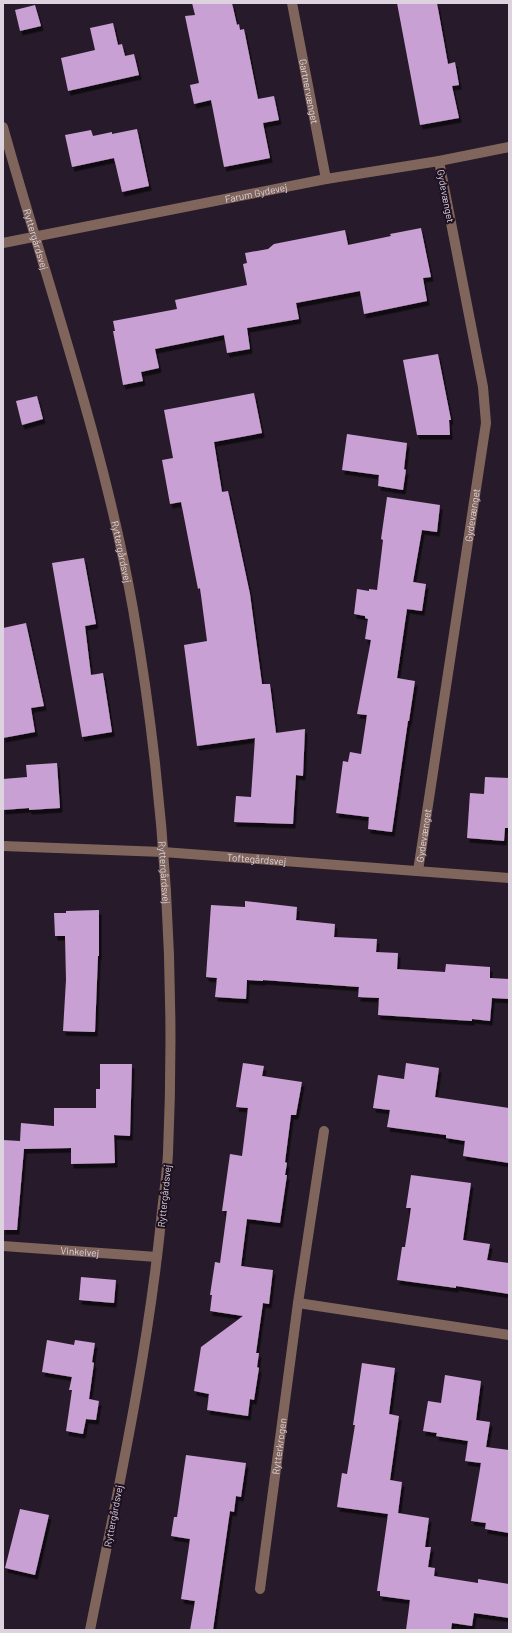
<svg xmlns="http://www.w3.org/2000/svg" width="512" height="1633" font-family="Barlow,sans-serif">
	<style>
		.building { fill: #c9a0d3; filter: url(#shadow) }
		.lines { fill: none; stroke-linecap: round; stroke-linejoin: round }
		.minor { stroke: #80655c; stroke-width: 10 }
		.labels { text-anchor: middle; dominant-baseline: central; stroke-width: 4; stroke-linejoin: round; paint-order: stroke }
		.street-label { font-size: 10px; fill: #dcd3de; stroke: #1d1020 }
	</style>
	<defs>
		<filter id="shadow"><feDropShadow dx="2.5" dy="4.5" stdDeviation="0" flood-color="#0009"/></filter>
	</defs>
	<rect width="100%" height="100%" fill="#271a2a"/>
	<!-- building -->
	<g class="building">
		<path d="M192 3H232L237 25 239 24 240 30 244 29 258 99 274 96 279 120 263 123 270 158 224 167 211 100 194 104 190 85 199 83 185 16 195 15Z"/>
		<path d="M397 3H437L448 64 455 62 459 85 452 86 459 118 420 125Z"/>
		<path d="M35 5 41 26 20 31 15 10Z"/>
		<path d="M113 23 118 45 122 44 125 56 134 54 139 75 68 91 61 58 95 50 90 28Z"/>
		<path d="M137 129 149 186 122 192 114 158 72 167 65 135 91 130 93 136 112 132V134Z"/>
		<path d="M421 228 431 277 423 278 427 301 364 314 360 291 296 303 299 319 247 328 250 349 227 353 224 335 155 349 159 368 141 372 143 381 123 385 113 331H115L113 321 177 309 175 300 247 285 243 264 247 263 245 253 268 249 274 244 345 230 348 245 391 236 390 234Z"/>
		<path d="M438 354 451 420H449L450 435H417L403 360Z"/>
		<path d="M254 393 262 433 214 442 222 492 228 491 250 594 262 684H270L276 733 305 729 303 776 296 775 293 824 234 822 236 796 251 797 255 738 197 746 184 645 207 641 200 588 198 589 181 502 170 504 162 460 173 458 164 410Z"/>
		<path d="M37 396 43 419 22 425 16 401Z"/>
		<path d="M347 434 407 443 404 469 406 470 403 490 378 486 379 475 342 470Z"/>
		<path d="M387 497 440 505 437 532 422 530 413 582 426 584 422 611 407 609 397 678 415 681 409 721H408L392 832 368 829 369 817 336 813 343 761 348 762 350 752 361 754 367 715 357 714 371 640 365 639 368 619 365 618V616L354 614 357 589 369 591V589L377 590 383 540 381 539Z"/>
		<path d="M84 558 96 624 85 626 91 675 103 673 112 732 82 737 52 563Z"/>
		<path d="M26 623 44 706 31 708 35 732 3 738V628Z"/>
		<path d="M57 763 60 808 29 810V808L3 810V779L27 777 26 765Z"/>
		<path d="M485 777 509 778V828H505L504 841 467 838 470 793 484 794Z"/>
		<path d="M245 901 297 907 296 920 335 924 334 937 377 939 376 952 398 953 397 969 445 972 446 964 490 967V978L509 979V999L492 998 490 1021 472 1019V1021L378 1015 379 998 358 997 359 987 263 980V981L247 980 246 999 215 997 217 978 206 977 211 905 245 907Z"/>
		<path d="M99 910V956H98L95 1032 63 1031 66 980 65 936H55L54 913H66V911Z"/>
		<path d="M243 1063 264 1066 262 1076 302 1082 296 1115H291L285 1162 287 1163 285 1175H287L280 1223 247 1219 241 1266 273 1270 269 1304 263 1303 256 1353H259L257 1367 259 1368 254 1400 250 1399 248 1416 207 1410 209 1394 194 1391 201 1347 243 1316 210 1311 212 1295H210L215 1262 220 1263 227 1211H222L230 1154 242 1156 248 1108 236 1107Z"/>
		<path d="M406 1063 439 1068 435 1097 509 1108V1163L463 1156 465 1141 446 1138V1135L387 1127 390 1110 373 1108 378 1075 404 1079Z"/>
		<path d="M100 1064H132L130 1136 114 1135 115 1163 71 1164V1148L24 1149 17 1230H3V1140L20 1141 21 1123 54 1126V1108H96V1089H100Z"/>
		<path d="M411 1175 471 1183 463 1240 490 1244 487 1260 509 1263V1294L456 1286V1288L397 1280 402 1247H405L411 1208H406Z"/>
		<path d="M81 1277 116 1280 114 1303 79 1300Z"/>
		<path d="M47 1340 74 1345 75 1340 95 1343 92 1362 94 1363 89 1399 99 1401 96 1420 86 1419 83 1434 66 1431 72 1390H69L72 1377 42 1372Z"/>
		<path d="M362 1363 395 1368 389 1414 399 1416 390 1480 402 1482 398 1513 429 1518 425 1547H431L428 1567 435 1568 434 1576 478 1583V1579L509 1584V1618L474 1613 472 1626 452 1623 451 1630H406L410 1600 380 1596V1591H377L388 1514 337 1507 342 1473 347 1474 355 1425H353Z"/>
		<path d="M445 1375 481 1381 476 1420 490 1422 486 1447 509 1450V1533L485 1529 486 1523 471 1521 481 1463 465 1461 468 1441 436 1436 437 1433 423 1431 428 1401 441 1403Z"/>
		<path d="M186 1455 246 1463 241 1497 236 1496 234 1512 230 1511 213 1630H190L195 1601 181 1599 190 1539 171 1536 174 1517H177Z"/>
		<path d="M20 1509 49 1515 35 1575 5 1568Z"/>
	</g>
	<g class="lines">
		<!-- minor -->
		<g class="minor">
			<path id="s1" d="M292 3 326 179"/>
			<path id="s2" d="M3 127C48 287 104 445 133 609 164 787 176 972 168 1153 167 1175 163 1199 161 1221 147 1359 117 1495 90 1630"/>
			<path id="s3" d="M3 243 326 179 439 161 509 147"/>
			<path id="s4" d="M3 846 163 852 509 878"/>
			<path id="s5" d="M418 871 486 423 483 387 439 161"/>
			<path id="s6" d="M3 1246 157 1257"/>
			<path d="M298 1303 509 1335"/>
			<path id="s7" d="M260 1589 298 1303 324 1131"/>
		</g>
	</g>
	<g class="labels">
		<!-- street labels -->
		<g class="street-label">
			<text stroke="none"><textPath href="#s1" startOffset="90">Gartnervænget</textPath></text>
			<text stroke="none"><textPath href="#s3" startOffset="258">Farum Gydevej</textPath></text>
			<text transform="translate(446 196) rotate(79)">Gydevænget</text>
			<text stroke="none"><textPath href="#s2" startOffset="117">Ryttergårdsvej</textPath></text>
			<text stroke="none"><textPath href="#s5" startOffset="360">Gydevænget</textPath></text>
			<text stroke="none"><textPath href="#s2" startOffset="441">Ryttergårdsvej</textPath></text>
			<text stroke="none"><textPath href="#s5" startOffset="36">Gydevænget</textPath></text>
			<text stroke="none"><textPath href="#s4" startOffset="254">Toftegårdsvej</textPath></text>
			<text stroke="none"><textPath href="#s2" startOffset="765">Ryttergårdsvej</textPath></text>
			<text transform="translate(164 1196) rotate(-84)">Ryttergårdsvej</text>
			<text stroke="none"><textPath href="#s6" startOffset="77">Vinkelvej</textPath></text>
			<text stroke="none"><textPath href="#s7" startOffset="144">Rytterkrogen</textPath></text>
			<text transform="translate(113 1516) rotate(-79)">Ryttergårdsvej</text>
		</g>
	</g>
	<!-- border -->
	<rect width="512" height="1633" fill="none" stroke="#dcd3de" stroke-width="8"/>
</svg>
